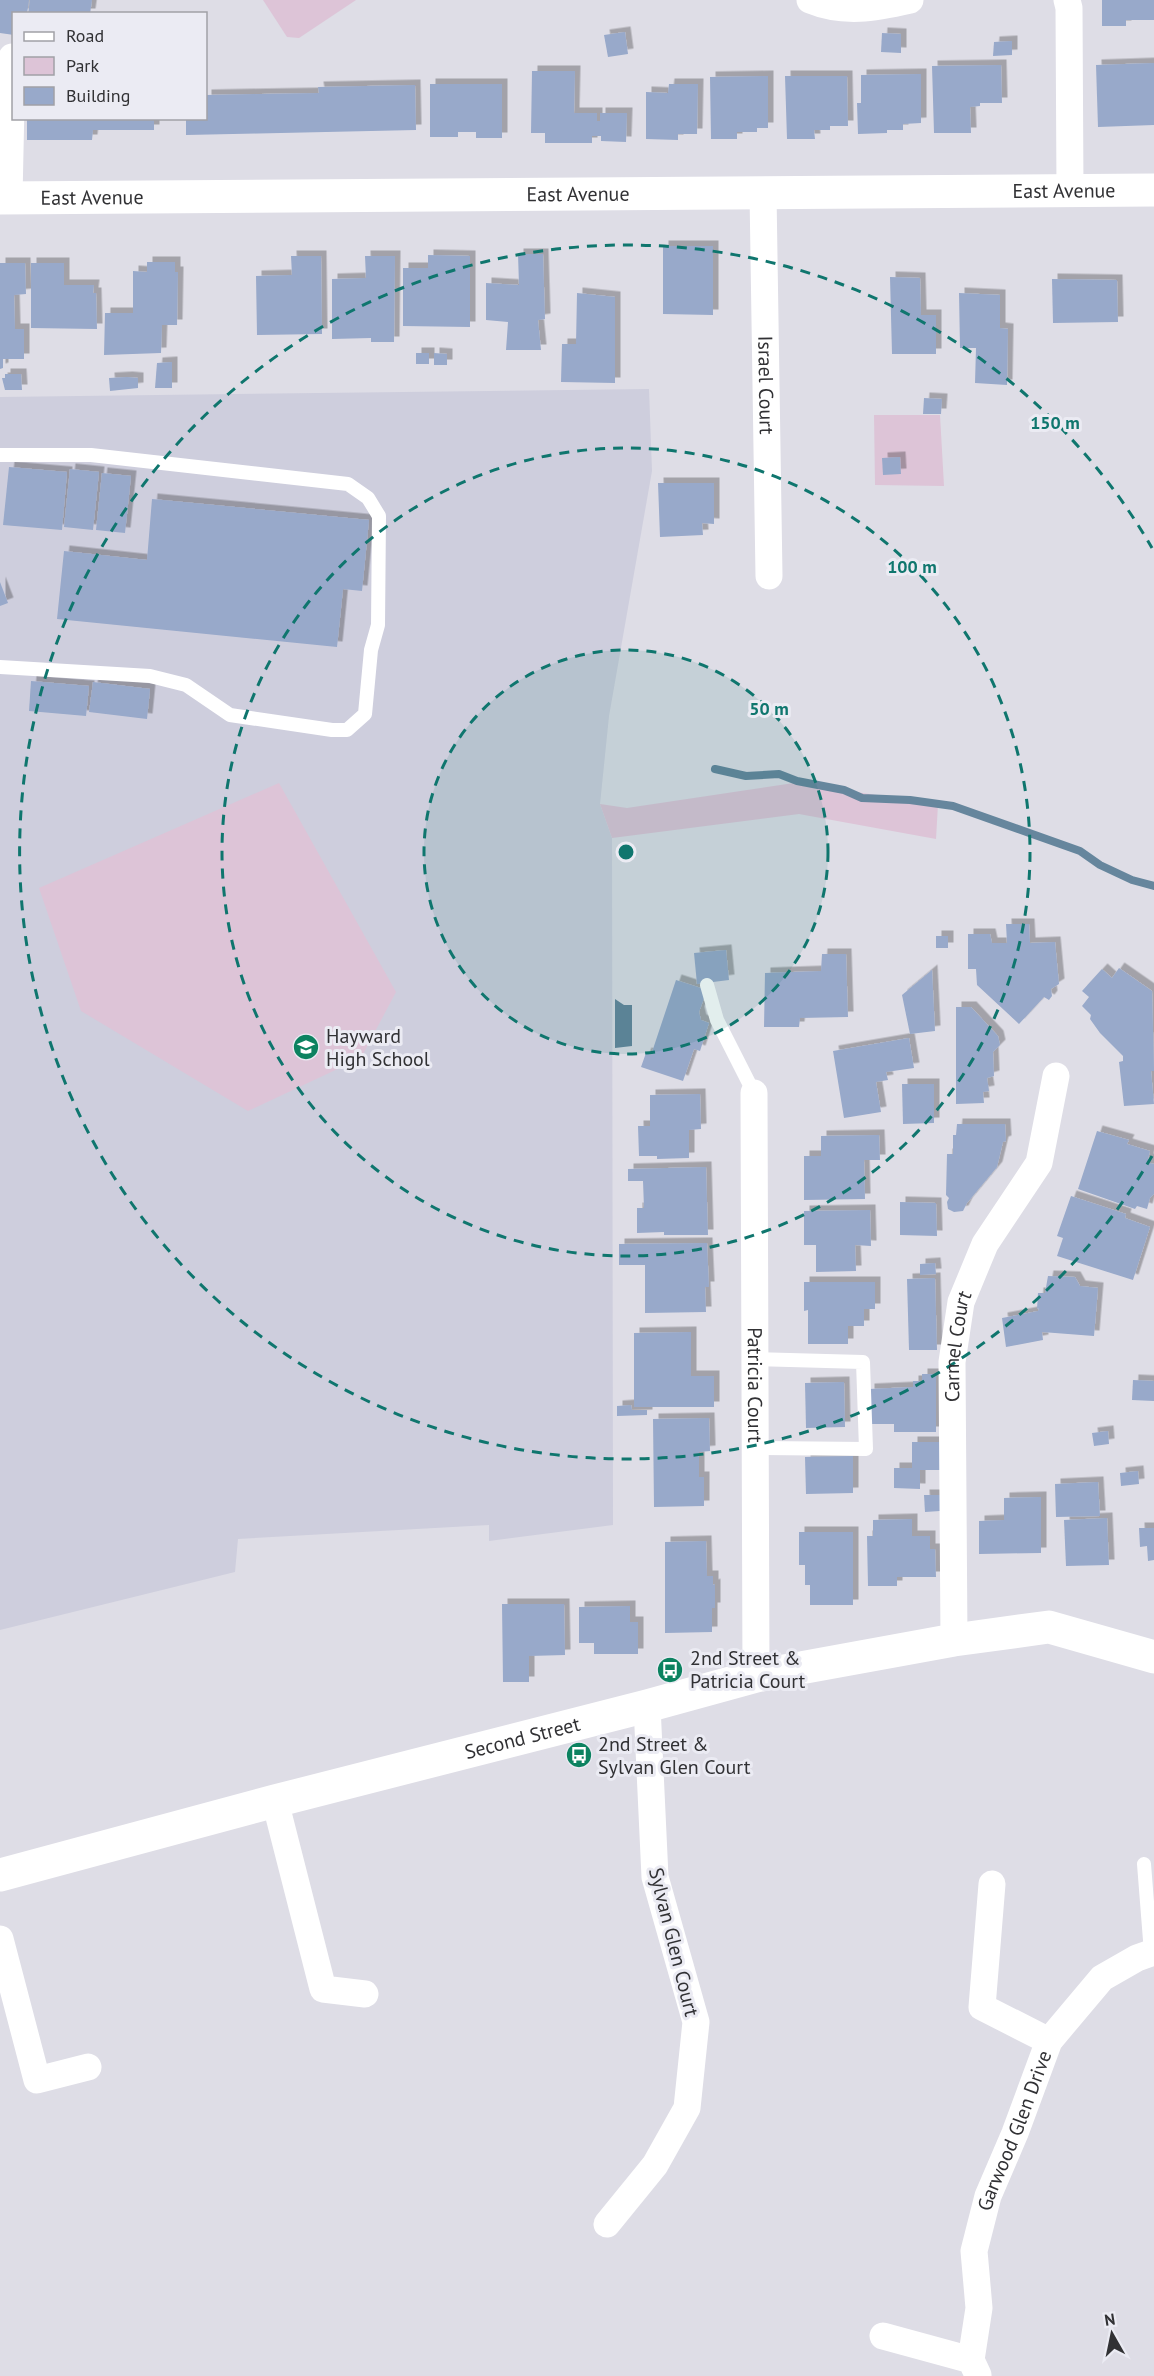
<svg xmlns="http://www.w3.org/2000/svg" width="1154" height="2376" font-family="'PT Sans',sans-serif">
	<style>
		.built { fill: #cecedd }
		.green { fill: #ddc4d7 }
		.water { fill: #66869d }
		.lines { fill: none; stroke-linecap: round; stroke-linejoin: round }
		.stream { stroke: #66869d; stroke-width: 8 }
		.building { fill: #98a9ca; filter: url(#shadow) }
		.lane { stroke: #fff; stroke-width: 14 }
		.street { stroke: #fff; stroke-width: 27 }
		.secondary { stroke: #fff; stroke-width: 33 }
		.ring { fill: none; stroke: #0f766e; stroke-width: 3; stroke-dasharray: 10 8 }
		.labels { text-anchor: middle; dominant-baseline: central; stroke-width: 6; stroke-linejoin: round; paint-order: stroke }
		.street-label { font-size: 20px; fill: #313134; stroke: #ebebf3 }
		.poi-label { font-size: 20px; fill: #313134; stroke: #ebebf3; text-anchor: start }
		.centre { fill: #0f766e; stroke: #ebebf3; stroke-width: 3 }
		.ring-label { font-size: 18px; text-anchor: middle; font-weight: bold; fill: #0f766e; stroke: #ebebf3; stroke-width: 6; stroke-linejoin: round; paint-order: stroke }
	</style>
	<defs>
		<filter id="shadow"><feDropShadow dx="5.5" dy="-5.5" stdDeviation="0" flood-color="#0004"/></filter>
	</defs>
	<rect width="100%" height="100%" fill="#dedde6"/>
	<!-- built -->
	<path class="built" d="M649 389 652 471 609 716 600 804 612 838 613 1525 489 1541V1525L238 1539 235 1572 0 1630V397Z"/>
	<!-- green -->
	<g class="green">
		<path d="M263 0H356L299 38 287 37Z"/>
		<path d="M874 415H940L944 486 875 485Z"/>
		<path d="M279 783 396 992 361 1058 248 1111 81 1011 39 888Z"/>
		<path d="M794 783 938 804 936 839 799 814 612 838 600 804 627 808Z"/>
	</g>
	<!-- water -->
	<path class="water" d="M615 999 624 1005H632V1046L615 1048Z"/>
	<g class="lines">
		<!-- stream -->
		<path class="stream" d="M715 769 746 776 779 774 797 781 844 790 862 798 910 800 953 806 1080 851 1100 865 1132 880 1154 886"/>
	</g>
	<!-- building -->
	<g class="building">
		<path d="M0 0H29L27 14H14V35L0 33Z"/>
		<path d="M30 0H92L90 14H28Z"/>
		<path d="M1102 0H1154V20H1126V26H1102Z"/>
		<path d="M625 32 628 54 608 57 604 35Z"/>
		<path d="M882 33 901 34V53L881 52Z"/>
		<path d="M1012 41V55L993 56 994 42Z"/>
		<path d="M1154 63V125L1098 127 1096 65Z"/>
		<path d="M1001 65 1002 103H980V106L970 107 971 133H934L932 66Z"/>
		<path d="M532 71H575L574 113H597V121H600V113H627L626 142 601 141V136H592V143H545V133H531Z"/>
		<path d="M921 74V123L903 124V130H887V133L858 134 857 103H861V75Z"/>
		<path d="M768 76V128H757V132H737V139H711L710 77Z"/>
		<path d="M785 76H847L848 126H830V130H814L815 139H787Z"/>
		<path d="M430 84H502V138H476V132H458V137H430Z"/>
		<path d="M669 84H698L697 134H678V140L646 139V92L668 93Z"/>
		<path d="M415 85 416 130 186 135V118H206V95L319 93 318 87Z"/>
		<path d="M27 118H154V130H93L92 140H27Z"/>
		<path d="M663 246H713V315L663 314Z"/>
		<path d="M518 254H543L545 319 538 320 541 350H506L508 322 486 320V283L519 285Z"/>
		<path d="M428 255 470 256V327L403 326V268H428Z"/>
		<path d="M291 256H321L322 334 257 335 256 276 292 275Z"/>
		<path d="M365 256H395L394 342H371V338L332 339V279L366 278Z"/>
		<path d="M147 262H175V272H178L177 325H162L161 353 104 355 105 313H133V271L147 272Z"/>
		<path d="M0 263H25L26 294 14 295 15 329H24V359H3V368L0 369Z"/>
		<path d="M31 263H64V285H94L93 293H96L97 329 31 328Z"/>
		<path d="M890 277 920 278 921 315H936V354H892Z"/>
		<path d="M1052 279 1117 280 1118 322 1053 323Z"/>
		<path d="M577 293 615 297V383L561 382 562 344H576Z"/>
		<path d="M959 293 1000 295V328L1008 329 1007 385 975 383 976 348H960Z"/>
		<rect x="416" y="353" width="13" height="11"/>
		<path d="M434 353 447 354V365H434Z"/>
		<path d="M172 362V388H155L157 363Z"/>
		<path d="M5 374H21L22 390H5L2 378H5Z"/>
		<path d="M127 377 138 378V388L110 391 109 378Z"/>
		<path d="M924 398 942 399 941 414H923Z"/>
		<path d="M900 457 901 474 883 475 882 458Z"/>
		<path d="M9 467 67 472 62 530 3 525Z"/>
		<path d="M70 469 99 472 93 530 64 527Z"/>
		<path d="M102 473 131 476 125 533 96 530Z"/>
		<path d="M658 483H714V524L702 523 703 535 660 537Z"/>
		<path d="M152 499 369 520 362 591 343 589 337 647 57 619 64 551 147 560Z"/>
		<path d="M0 582 8 603 0 606Z"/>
		<path d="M31 681 89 686 86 716 29 711Z"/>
		<path d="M93 682 150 689 147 719 89 712Z"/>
		<path d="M1006 924H1029L1030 943 1055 942 1059 984 1051 989 1052 996 1049 1000 1044 997 1019 1024 977 985 976 969H968V934H990L992 943H1007Z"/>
		<rect x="936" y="936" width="12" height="12"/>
		<path d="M726 950 729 980 697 984 694 953Z"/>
		<path d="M822 954H846L848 1017 800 1018 799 1027H764L765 973 821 971Z"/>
		<path d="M1119 968 1152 991 1154 1071H1151L1154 1104 1124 1106 1119 1062 1123 1061V1056L1100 1033 1090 1019 1091 1015 1082 1006 1089 997 1082 991 1102 969 1112 978Z"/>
		<path d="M932 970 935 1031 910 1034 902 995Z"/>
		<path d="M676 980 707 990 699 1012 701 1020 709 1023 700 1051 694 1049 683 1081 641 1067 646 1053 651 1055Z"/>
		<path d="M956 1007H971L998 1036 1000 1045 993 1052 994 1076 987 1078 989 1091 983 1092 984 1103 956 1104Z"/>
		<path d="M909 1038 914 1068 886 1072 888 1080 876 1082 881 1112 844 1118 833 1051Z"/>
		<path d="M902 1084H934V1123L903 1124Z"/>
		<path d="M700 1094 701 1129 689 1130V1158L657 1159V1156H639L638 1126H650V1095Z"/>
		<path d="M957 1124H1005L1006 1141 1003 1142 997 1167 967 1203 963 1211 954 1212 948 1209 947 1202 949 1198 946 1195 947 1154H953V1135H956Z"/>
		<path d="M1097 1131 1129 1140 1127 1144 1150 1151 1148 1159 1150 1160 1149 1163 1154 1164V1194L1150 1198 1147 1209 1137 1206 1135 1209 1078 1189Z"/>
		<path d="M879 1135 880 1160H864L865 1199 804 1200V1156H821V1136Z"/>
		<path d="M706 1167 708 1235H664V1232L637 1233V1208H644L643 1181H628V1169Z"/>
		<path d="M1071 1196 1126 1214 1125 1218 1150 1227 1133 1280 1057 1256 1063 1238 1057 1236Z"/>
		<path d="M900 1202 936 1203 937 1236 900 1235Z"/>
		<path d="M870 1210 871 1246 855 1245 856 1271 816 1272V1245H804V1211Z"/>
		<path d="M707 1243 709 1287H705L706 1312 645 1313V1265H619V1244Z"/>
		<path d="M935 1263 936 1274 920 1275V1264Z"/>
		<path d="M1048 1276 1075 1277 1080 1286 1098 1288 1094 1336 1042 1332 1043 1340 1006 1347 1002 1318 1038 1311 1039 1308 1037 1309 1038 1293H1045Z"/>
		<path d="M935 1278 937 1350H909L907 1279Z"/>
		<path d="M804 1282H875V1309H864V1326H848V1344H808V1310L804 1311Z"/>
		<path d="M691 1332V1376H714V1407H634V1333Z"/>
		<path d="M922 1374H936V1432H894V1424H869V1389L913 1387V1381H922Z"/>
		<path d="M1133 1380 1154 1381V1401L1132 1400Z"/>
		<path d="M844 1382 845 1427 806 1428 805 1383Z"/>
		<path d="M631 1405 632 1410H647V1415L617 1416V1406Z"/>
		<path d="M709 1418 710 1451 699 1452V1477H704V1506L654 1507 653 1419Z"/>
		<path d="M1108 1431 1109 1444 1094 1446 1092 1433Z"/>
		<path d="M912 1442H940V1470H920V1489L894 1488V1468H912Z"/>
		<path d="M853 1456V1493L806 1494 805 1457Z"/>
		<path d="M1138 1471 1139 1484 1121 1486 1120 1473Z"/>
		<path d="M1098 1482 1100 1516 1056 1517 1055 1484Z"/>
		<path d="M924 1495H940V1511L925 1512Z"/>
		<path d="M1041 1497V1553L979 1554V1521L1004 1520V1498Z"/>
		<path d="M1107 1518 1109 1565 1066 1566 1064 1520Z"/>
		<path d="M912 1519V1536H930V1549H935L936 1577H897V1586H868L867 1536H873V1520Z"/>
		<path d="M1139 1528H1154V1560L1148 1561 1147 1546 1140 1547Z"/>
		<path d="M799 1532H853V1605H810V1585H805V1565H799Z"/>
		<path d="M706 1541 707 1576H713V1585L715 1584V1608H712V1632L665 1633V1542Z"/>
		<path d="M502 1604H564L565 1655 529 1656V1682H503Z"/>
		<path d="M630 1606V1622H638V1654H594V1643H579V1607Z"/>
	</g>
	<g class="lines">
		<!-- lane -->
		<g class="lane">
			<path d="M0 455H91L348 484 368 498 379 516 378 625 371 650 365 714 347 730H332L230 715 186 685 150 676 0 667"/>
			<path d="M707 985 717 1020 754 1093"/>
			<path d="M755 1359 863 1362 866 1449 755 1448"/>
			<path d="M1144 1864 1151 1953"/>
		</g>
		<!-- street -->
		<g class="street">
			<path d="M810 0C844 14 875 8 910 0"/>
			<path d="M1067 0 1069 8 1070 191"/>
			<path id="s1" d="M763 193 769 576"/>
			<path d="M9 198 12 57"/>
			<path id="s2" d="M754 1093 756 1676"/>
			<path id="s3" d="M954 1640 952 1362 961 1302 985 1244 1039 1163 1056 1076"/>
			<path d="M275 1801 323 1989 365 1994"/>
			<path d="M992 1884 982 2007 1049 2041"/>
			<path d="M0 1939 37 2080 88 2067"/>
			<path d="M607 2224 655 2165 687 2108 696 2022 655 1877 647 1706"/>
			<path d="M883 2336 971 2360 978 2375"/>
			<path id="s4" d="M971 2360 979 2308 974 2251 988 2196 1015 2133 1049 2041 1102 1978 1137 1958 1154 1952"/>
		</g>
		<!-- secondary -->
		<g class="secondary">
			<path id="s5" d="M0 198 1154 190"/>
			<path id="s6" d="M0 1875 275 1801 647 1706 756 1676 954 1640 1049 1627 1154 1657"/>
		</g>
	</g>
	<!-- distance rings -->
	<circle cx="626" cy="852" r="202" fill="#0f766e" fill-opacity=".12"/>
	<g class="ring">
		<circle cx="626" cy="852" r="202"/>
		<circle cx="626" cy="852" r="404"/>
		<path d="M1152 1156A607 607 0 1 1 1152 548"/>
	</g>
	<!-- icons -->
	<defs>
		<g id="school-disc" transform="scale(1.35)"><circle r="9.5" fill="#0c8260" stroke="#ebebf3"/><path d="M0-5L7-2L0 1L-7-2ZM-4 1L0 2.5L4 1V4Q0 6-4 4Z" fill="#fff"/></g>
		<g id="bus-disc" transform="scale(1.35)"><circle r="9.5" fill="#0c8260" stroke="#ebebf3"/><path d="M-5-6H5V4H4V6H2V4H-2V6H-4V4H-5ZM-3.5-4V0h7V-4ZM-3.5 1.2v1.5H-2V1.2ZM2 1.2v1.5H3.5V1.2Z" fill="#fff"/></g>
	</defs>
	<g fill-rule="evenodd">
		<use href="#school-disc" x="306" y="1047"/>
		<use href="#bus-disc" x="670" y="1670"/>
		<use href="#bus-disc" x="579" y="1755"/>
	</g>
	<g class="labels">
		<!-- street labels -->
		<g class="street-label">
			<text stroke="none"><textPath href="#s5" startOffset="1064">East Avenue</textPath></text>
			<text stroke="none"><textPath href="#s5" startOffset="578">East Avenue</textPath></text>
			<text stroke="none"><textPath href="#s5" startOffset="92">East Avenue</textPath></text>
			<text stroke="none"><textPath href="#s1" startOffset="192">Israel Court</textPath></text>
			<text stroke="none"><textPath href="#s3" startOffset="294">Carmel Court</textPath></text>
			<text stroke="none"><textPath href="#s2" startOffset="292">Patricia Court</textPath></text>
			<text stroke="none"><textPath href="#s6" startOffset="540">Second Street</textPath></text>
			<text transform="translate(674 1942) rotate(76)">Sylvan Glen Court</text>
			<text stroke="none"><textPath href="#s4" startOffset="237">Garwood Glen Drive</textPath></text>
		</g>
		<!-- poi labels -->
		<g class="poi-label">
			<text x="326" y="1036">Hayward<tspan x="326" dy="23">High School</tspan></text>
			<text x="690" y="1658">2nd Street &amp;<tspan x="690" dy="23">Patricia Court</tspan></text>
			<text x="598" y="1744">2nd Street &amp;<tspan x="598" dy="23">Sylvan Glen Court</tspan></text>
		</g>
	</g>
	<circle cx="626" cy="852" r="9" class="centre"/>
	<g class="ring-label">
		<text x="1055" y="429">150 m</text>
		<text x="912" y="573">100 m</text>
		<text x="769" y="715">50 m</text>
	</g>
	<!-- legend -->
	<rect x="12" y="12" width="195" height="108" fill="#ebebf3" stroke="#a1a1a7" stroke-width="1.5"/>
	<rect x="24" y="32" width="30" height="9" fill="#ffffff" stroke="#a1a1a7" stroke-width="1.5"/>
	<text x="66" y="42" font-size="18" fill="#313134">Road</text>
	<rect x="24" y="57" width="30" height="18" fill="#ddc4d7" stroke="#a1a1a7" stroke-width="1.5"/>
	<text x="66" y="72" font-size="18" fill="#313134">Park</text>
	<rect x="24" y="87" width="30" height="18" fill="#98a9ca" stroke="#a1a1a7" stroke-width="1.5"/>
	<text x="66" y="102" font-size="18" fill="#313134">Building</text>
	<!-- north arrow -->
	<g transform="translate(1112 2334) rotate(351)" stroke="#ebebf3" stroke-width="4.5" paint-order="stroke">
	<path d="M0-4.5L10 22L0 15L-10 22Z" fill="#313134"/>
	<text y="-9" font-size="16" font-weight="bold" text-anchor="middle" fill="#313134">N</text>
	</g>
</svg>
